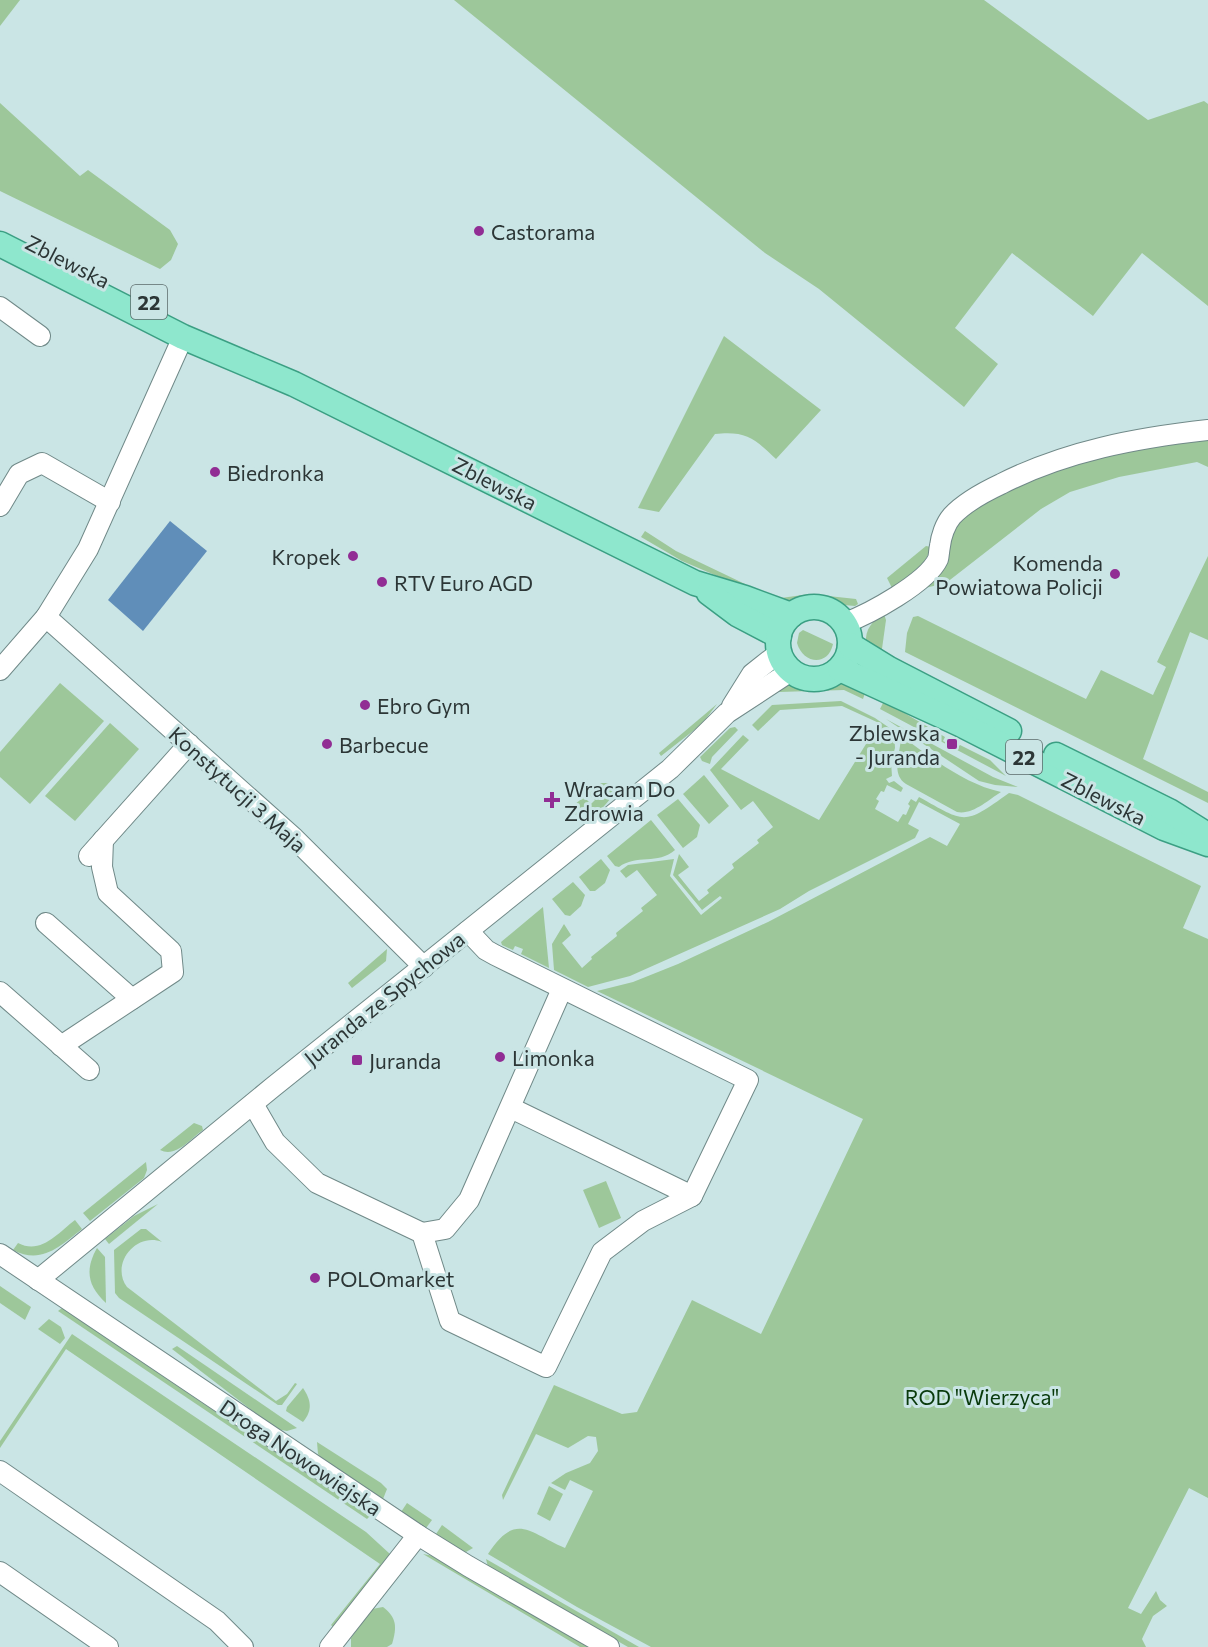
<svg xmlns="http://www.w3.org/2000/svg" width="1208" height="1647" font-family="Commissioner,sans-serif">
	<style>
		.green { fill: #9dc79a }
		.water { fill: #608eb9 }
		.lines { fill: none; stroke-linecap: round; stroke-linejoin: round }
		.minor-casing { stroke: #708988; stroke-width: 22 }
		.major-casing { stroke: #3b9f83; stroke-width: 27 }
		.minor { stroke: #fff; stroke-width: 20 }
		.major { stroke: #8ee7cd; stroke-width: 24 }
		.poi-dot { fill: #912d94; stroke: #cae5e5; stroke-width: 2 }
		.labels { text-anchor: middle; dominant-baseline: central; stroke-width: 6; stroke-linejoin: round; paint-order: stroke }
		.shield { fill: #cae5e5; stroke: #5b6a6a; stroke-width: 1.5 }
		.shield-label { font-size: 20px; font-weight: bold; fill: #2c3636 }
		.poi-label { font-size: 21px; fill: #2c3636; stroke: #cae5e5; text-anchor: start }
		.street-label { font-size: 21px; fill: #2c3636; stroke: #cae5e5 }
		.park-label { font-size: 21px; fill: #093a0b; stroke: #cae5e5 }
	</style>
	<rect width="100%" height="100%" fill="#cae5e5"/>
	<!-- green -->
	<g class="green">
		<path d="M0 0H20L0 26Z"/>
		<path d="M454 0H984L1148 120 1204 101 1208 104V306L1142 253 1093 316 1012 253 955 328 998 364 964 407 819 289 765 253Z"/>
		<path d="M0 103 80 176 88 170 170 230 178 244 171 260 160 269 0 191Z"/>
		<path d="M724 336 821 410 776 459C754 438 746 431 715 434L659 512 638 508Z"/>
		<path d="M1208 435V467L1197 462 1119 477 1070 492 1041 509 946 583 925 588 945 564 955 524 986 498 1063 463Z"/>
		<path d="M645 531 676 551 745 584 743 587 682 561 641 537Z"/>
		<path d="M926 546 931 547 922 569 892 588 887 578Z"/>
		<path d="M1208 556V640L1190 632 1143 759 1208 792V803L905 652 907 633 913 617 918 616 1086 699 1101 670 1153 695 1166 667 1157 662Z"/>
		<path d="M765 593 781 598 810 594 856 599 858 604 855 606 844 605 815 597 780 602Z"/>
		<path d="M884 614 886 620 881 656 866 643C865 629 872 621 884 614Z"/>
		<path d="M803 630 833 644C828 667 803 664 797 643L799 633Z"/>
		<path d="M60 683 104 721 30 804 0 777V752Z"/>
		<path d="M843 684 866 690 863 699 844 690 779 692 775 688 787 685 814 688Z"/>
		<path d="M841 701 875 718 894 731 895 748 891 762 892 776 886 779 889 783 894 781 903 788 901 792 887 785 884 792 881 791 876 799 879 801 875 809 898 822 903 814 906 815 910 806 908 804 911 799 916 802 919 797C966 823 963 826 1009 793L1018 795 1201 886 1183 928 1208 939V1498L1189 1488 1128 1608 1141 1614 1156 1591 1160 1600 1167 1606 1153 1616 1142 1639 1146 1647H651L577 1607 488 1554C516 1511 529 1533 565 1548L593 1491 570 1480 565 1490 551 1483 566 1473 590 1463 598 1451 596 1437 588 1436 568 1448 536 1434 503 1500 502 1495 554 1385 622 1414 637 1412 692 1300 761 1334 863 1119 597 991 633 982 678 964 768 922 930 837 947 846 960 824 919 802 908 824 919 830 915 838 809 891 780 909 630 976 588 987 554 970 552 944 564 924 571 935 562 943 582 968 592 959 591 957 617 936 616 933 643 911 641 908 657 895 637 870 626 878 620 871 628 865 674 859 670 876 701 915 722 898 720 896 702 910 673 875 679 854 689 867 678 875 699 901 709 893 707 890 734 868 732 864 759 843 757 840 773 827 753 801 741 810 710 770 743 735 749 740 721 769 819 820 879 723 842 706 780 710 758 731 752 725 772 705Z"/>
		<path d="M884 701 945 737 943 741 957 748 960 745 990 760 1006 776 880 709Z"/>
		<path d="M717 704 702 724 661 756 659 753Z"/>
		<path d="M886 719 993 777 1018 787 995 785 979 781Z"/>
		<path d="M110 723 139 749 75 821 45 796Z"/>
		<path d="M735 727 738 730 712 757 710 764 702 761 700 757 730 728Z"/>
		<path d="M901 736C931 757 964 784 1001 792 988 800 973 815 957 812L906 784C890 774 901 752 901 736Z"/>
		<path d="M704 775 729 806 709 824 683 794Z"/>
		<path d="M601 783H608C609 785 613 789 613 792 613 800 590 821 582 822L570 808 584 797 591 804 595 800 588 794Z"/>
		<path d="M678 799 700 825 697 837 683 848 657 815Z"/>
		<path d="M651 820 675 850C658 865 636 854 619 867L615 866 607 856Z"/>
		<path d="M601 859 610 870 605 883 595 891H590L579 877Z"/>
		<path d="M573 882 585 895 581 906 570 916 565 915 552 899Z"/>
		<path d="M543 907 549 968 521 954 523 949 515 946 513 950 502 945 501 942Z"/>
		<path d="M387 949 386 961 352 988 348 983Z"/>
		<path d="M194 1123 202 1126 203 1130C190 1139 176 1158 160 1150Z"/>
		<path d="M146 1162 147 1170 144 1178 90 1221 83 1213Z"/>
		<path d="M606 1181 621 1218 599 1228 583 1190Z"/>
		<path d="M158 1204 109 1244 105 1239 134 1216Z"/>
		<path d="M75 1220 82 1229C60 1246 42 1265 13 1250L18 1243C41 1255 58 1233 75 1220Z"/>
		<path d="M141 1229H146L162 1242C136 1232 110 1264 127 1287L276 1401 287 1394 295 1383 297 1384 282 1405H278L119 1298 115 1293 114 1250Z"/>
		<path d="M97 1248 105 1257 106 1303C87 1286 85 1269 97 1248Z"/>
		<path d="M0 1286 31 1307 25 1320 0 1303Z"/>
		<path d="M62 1308 370 1516 367 1519 58 1311Z"/>
		<path d="M49 1319 61 1327 65 1338 60 1344 38 1329Z"/>
		<path d="M72 1334 366 1532 390 1554 333 1627 331 1625 380 1564 66 1349 0 1448V1441Z"/>
		<path d="M177 1346 297 1428 287 1431 276 1429 172 1349Z"/>
		<path d="M303 1388C311 1400 313 1410 303 1422L286 1411 287 1407Z"/>
		<path d="M317 1442 381 1483 387 1489 383 1499H380L323 1461 318 1454Z"/>
		<path d="M549 1486 563 1494 550 1521 537 1514Z"/>
		<path d="M407 1503 432 1520 426 1528 401 1512Z"/>
		<path d="M442 1525 473 1548 466 1552 462 1551 436 1534Z"/>
		<path d="M423 1554 434 1556 588 1647H580Z"/>
		<path d="M486 1559 639 1647H628L488 1567Z"/>
		<path d="M383 1607C397 1618 397 1627 392 1644L387 1647H351V1638L372 1609Z"/>
	</g>
	<!-- water -->
	<path class="water" d="M170 521 207 551 143 631 108 600Z"/>
	<g class="lines">
		<!-- minor casing -->
		<g class="minor-casing">
			<g id="minor">
				<path d="M0 307 40 336"/>
				<path d="M0 506 19 474 42 463 110 502"/>
				<path d="M46 617 88 549 183 337"/>
				<path d="M845 623C869 614 927 583 938 559 939 556 939 550 940 546 941 537 945 524 952 516 965 502 984 492 1001 484 1066 451 1136 438 1208 430"/>
				<path d="M0 670 46 617 294 838 424 967"/>
				<path d="M732 706 752 674 780 652"/>
				<path d="M89 856 189 744"/>
				<path d="M46 923 132 999"/>
				<path d="M0 992 89 1070"/>
				<path d="M61 1046 173 972 171 951 108 893 102 867 103 840"/>
				<path d="M253 1104 275 1142 317 1183 422 1233 450 1321 546 1367 602 1252 643 1221 692 1196 748 1080 495 955 486 950 468 931"/>
				<path d="M511 1108 692 1196"/>
				<path d="M422 1233 445 1229 469 1200 562 989"/>
				<path d="M0 1254 418 1535 468 1566 609 1647"/>
				<path d="M38 1280 273 1087 670 769 727 713 791 671"/>
				<path d="M0 1471 217 1621 243 1647"/>
				<path d="M0 1572 108 1647"/>
				<path d="M330 1647 418 1535"/>
			</g>
		</g>
		<!-- major casing -->
		<g class="major-casing">
			<g id="major">
				<path d="M0 244 183 337 294 384 695 583 745 598 791 615"/>
				<path d="M709 593 737 614 779 636"/>
				<circle cx="814" cy="643" r="36"/>
				<path d="M850 645 889 669 1009 731"/>
				<path d="M840 669 960 724 1164 828 1208 844"/>
				<path d="M1056 755 1169 811 1201 831"/>
			</g>
		</g>
		<!-- minor -->
		<use href="#minor" class="minor"/>
		<!-- major -->
		<use href="#major" class="major"/>
	</g>
	<!-- markers -->
	<g class="poi-dot">
		<circle cx="479" cy="231" r="6"/>
		<circle cx="215" cy="472" r="6"/>
		<circle cx="353" cy="556" r="6"/>
		<circle cx="1115" cy="574" r="6"/>
		<circle cx="382" cy="582" r="6"/>
		<circle cx="365" cy="705" r="6"/>
		<circle cx="327" cy="744" r="6"/>
		<rect x="946" y="738" width="12" height="12" rx="3"/>
		<path d="M549 791h6v6h6v6h-6v6h-6v-6h-6v-6h6z"/>
		<circle cx="500" cy="1057" r="6"/>
		<rect x="351" y="1054" width="12" height="12" rx="3"/>
		<circle cx="315" cy="1278" r="6"/>
	</g>
	<g class="labels">
		<!-- shield labels -->
		<g class="shield">
			<rect x="131" y="285" width="36" height="34" rx="4.5"/>
			<rect x="1006" y="740" width="36" height="34" rx="4.5"/>
		</g>
		<g class="shield-label">
			<text x="149" y="302">22</text>
			<text x="1024" y="757">22</text>
		</g>
		<!-- poi labels -->
		<g class="poi-label">
			<text x="491" y="231">Castorama</text>
			<text x="227" y="472">Biedronka</text>
			<text x="341" y="556" text-anchor="end">Kropek</text>
			<text x="1103" y="562" text-anchor="end">Komenda<tspan x="1103" dy="24">Powiatowa Policji</tspan></text>
			<text x="394" y="582">RTV Euro AGD</text>
			<text x="377" y="705">Ebro Gym</text>
			<text x="940" y="732" text-anchor="end">Zblewska<tspan x="940" dy="24">- Juranda</tspan></text>
			<text x="339" y="744">Barbecue</text>
			<text x="564" y="788">Wracam Do<tspan x="564" dy="24">Zdrowia</tspan></text>
			<text x="512" y="1057">Limonka</text>
			<text x="369" y="1060">Juranda</text>
			<text x="327" y="1278">POLOmarket</text>
		</g>
		<!-- street labels -->
		<g class="street-label">
			<text transform="translate(68 261) rotate(27)">Zblewska</text>
			<text transform="translate(495 483) rotate(27)">Zblewska</text>
			<text transform="translate(238 789) rotate(42)">Konstytucji 3 Maja</text>
			<text transform="translate(1104 798) rotate(27)">Zblewska</text>
			<text transform="translate(384 998) rotate(-39)">Juranda ze Spychowa</text>
			<text transform="translate(301 1457) rotate(34)">Droga Nowowiejska</text>
		</g>
		<!-- park labels -->
		<g class="park-label">
			<text x="982" y="1396">ROD "Wierzyca"</text>
		</g>
	</g>
</svg>
